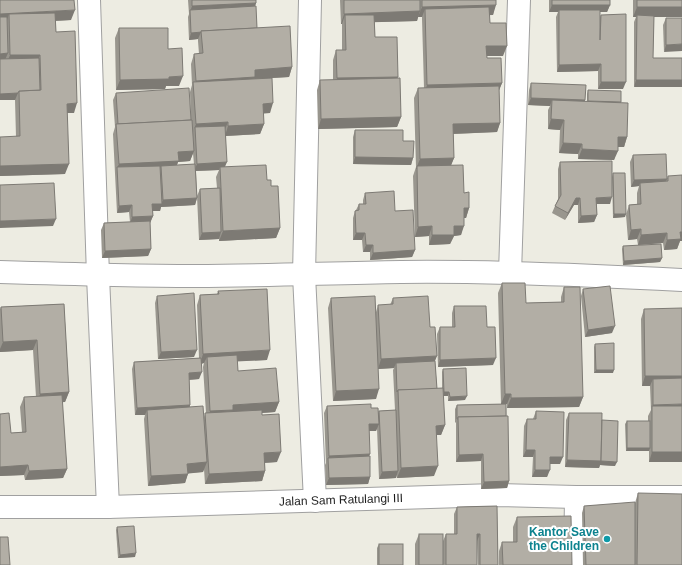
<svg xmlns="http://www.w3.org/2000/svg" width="682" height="565" font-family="Helvetica,sans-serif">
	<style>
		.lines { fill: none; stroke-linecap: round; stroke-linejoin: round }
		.minor-casing { stroke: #a0a0a0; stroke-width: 24 }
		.minor { stroke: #fff; stroke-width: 22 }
		.wall { fill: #99968e; fill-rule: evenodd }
		.shaded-wall { fill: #7d7a74 }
		.building { fill: #b2aea5; stroke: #7d7a74 }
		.culture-dot { fill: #0f9aa8; stroke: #fff; stroke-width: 1.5 }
		.labels { text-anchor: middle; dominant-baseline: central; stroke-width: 4; stroke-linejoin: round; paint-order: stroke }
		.street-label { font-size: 12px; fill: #1c1c1c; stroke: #fff }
		.culture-label { font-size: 12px; font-weight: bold; fill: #0d838f; stroke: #fff; text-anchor: end }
	</style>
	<rect width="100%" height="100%" fill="#edece2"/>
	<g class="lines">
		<!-- minor casing -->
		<g class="minor-casing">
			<g id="minor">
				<path d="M89 0 98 276 108 507"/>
				<path d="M310 0 304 275 315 501"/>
				<path d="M0 272C65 274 130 276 195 276 264 276 332 273 401 272 495 271 589 275 682 280"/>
				<path d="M510 273 519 0"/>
				<path id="s1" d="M0 507H108L495 495 576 497H682"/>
				<path d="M575 565 576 497"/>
			</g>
		</g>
		<!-- minor -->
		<use href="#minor" class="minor"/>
	</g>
	<!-- wall -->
	<g class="wall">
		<path d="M0 0 71 20 56 21V32L74 113H67L65 174 0 176V137H16L15 100H0Z"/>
		<path d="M188 0H256V3L255 6 257 28 292 67 289 77 272 78 270 113H263L264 124 260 134 226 136 225 167 267 180 271 186 280 228 276 238 219 241V239L199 240 197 196 200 189 217 188 216 177 219 170 196 171 197 198 195 205 161 207 160 211H152L153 216 150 223 151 249 148 256 102 258 101 230 104 223 130 222 129 212 117 213 113 134 115 127 113 100 116 93 191 120 190 92 192 85 191 64 194 54H199L198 41V39L189 40 188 17 189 14ZM193 153 194 164 177 165 178 162 190 161Z"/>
		<path d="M340 0H496L493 15H489L490 23 503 56H486L487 58 502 83 499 90 500 123 497 132 453 134 454 158 451 165 464 193 469 208 466 218H464L461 235 454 236 450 244 429 245V236L415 237 413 176 416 167 414 98 418 88H424L422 19V17H418V16L417 21 375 22V37L397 78 401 117 397 127 318 129 317 90 320 80H333V60L336 50H342V24H341Z"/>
		<path d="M549 0H610V5L607 12H600V17L601 15 623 89H598V71L557 72 556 17 558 12H549Z"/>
		<path d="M633 0H682L654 17 653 58 634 87V22L636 17H633Z"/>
		<path d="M666 18H682L664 52 663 25Z"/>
		<path d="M119 28 168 49 179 86H166L165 89 116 90 115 38Z"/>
		<path d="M531 83 585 100V101H587V94L588 90 621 102 627 137 624 147H618L614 160 578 159V154L559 153 560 130 548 129V110L550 106 528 105 529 90Z"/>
		<path d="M355 130 403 141 413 158 411 165 353 164V137Z"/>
		<path d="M633 155 667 179 666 181 668 176 680 241 677 249 664 250 663 243 638 245 637 239 628 240 626 215 629 205 637 204V193L639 186 631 187 630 162Z"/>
		<path d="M560 162 610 204H597V215L594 222 578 223V205H574L565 220 552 213 558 199V169Z"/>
		<path d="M613 173 625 217 613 218 612 177Z"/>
		<path d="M365 193 395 211 415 250 412 257 370 260V252H363L362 240H353V218L355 211 356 210 359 204H363V200Z"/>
		<path d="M623 246 662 258 660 262 623 265 622 249Z"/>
		<path d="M502 283 526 303 561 302V297L564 287 583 397 579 407 507 408V404H506L509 481 507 488 481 489V461L456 462V422L455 423V409L457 405 501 404 498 293Z"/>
		<path d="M583 289 612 333 585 337 581 296Z"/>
		<path d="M218 291 267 360 237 361 238 371 279 402 275 412 262 413V415L277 462 265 463V471L262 481 205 484 204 469 203 472 188 473 185 483 148 486 144 419 145 415H135L132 369 134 362 199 358 197 305 200 295 217 294ZM204 363 203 367 206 413H205L204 417 190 407 189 380 199 379 201 364Z"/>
		<path d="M157 296 194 357 158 359 155 303Z"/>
		<path d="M331 298 376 312 378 305H390L393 298 430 327 435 361 437 389 442 388V372L443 369 465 400 448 401V396H443L445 425 441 435H436L434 476 397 478V474L396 478 379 479 377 428 376 431H369V456L370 477 368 484 326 485 325 465 326 463 324 413 327 406 371 408 378 414 379 411 395 410 393 370 394 368 378 369 376 399 333 401 328 308Z"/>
		<path d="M64 304 69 392 65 402H62L67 469 63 478 25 480 24 475 0 476V414L11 433 22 432 20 407 24 397H36L33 350 0 352V309L1 307Z"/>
		<path d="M454 306 487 327 493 365 438 367 437 334 440 327H452V313Z"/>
		<path d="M644 309 682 462H649V451H626L625 424 627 421H648V416L651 410 650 386H642L641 319Z"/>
		<path d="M595 344 613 373H594V347Z"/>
		<path d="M536 411 560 464H550L547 477H532L533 457H523L524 426 527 419H533Z"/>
		<path d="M569 413 602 420 615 466 600 465 599 468 565 467 566 420Z"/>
		<path d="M638 493 682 565H583L582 513 584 506 635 503Z"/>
		<path d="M497 506 498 565H478L477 541V565H443V541L446 534H454V514L457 507Z"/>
		<path d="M517 517 572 565H499V551L502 542H513V527Z"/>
		<path d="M117 527 135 557 118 558 116 530Z"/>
		<path d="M419 534 443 565H415V544Z"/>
		<path d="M379 544 403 565H377V548Z"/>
	</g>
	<!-- shaded-wall -->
	<g class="shaded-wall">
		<path d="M256 3 253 12H190L192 6Z"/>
		<path d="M496 5 493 15 426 17 425 9 422 17H418L422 7Z"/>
		<path d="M552 5H610L607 12H559V10L558 12H549Z"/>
		<path d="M637 7H682V17H637V15L636 17H633Z"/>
		<path d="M75 10 71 20 9 23V14L6 23H0V14Z"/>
		<path d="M420 11 417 21 346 23 345 15 342 24H341L344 14Z"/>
		<path d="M201 32 198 39 189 40 191 33Z"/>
		<path d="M682 44V51L664 52 666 45Z"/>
		<path d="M486 46H507L503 56H483Z"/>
		<path d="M8 53 5 60H0V54Z"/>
		<path d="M10 55H40L37 64 6 65Z"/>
		<path d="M601 64 598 71 557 72 559 65Z"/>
		<path d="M292 67 289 77 254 79 194 88 196 81 255 70Z"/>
		<path d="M183 76 179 86H166L165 89 116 90 120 80Z"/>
		<path d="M398 77 394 87 334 88 337 78Z"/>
		<path d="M636 80H682V87H634Z"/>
		<path d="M601 82H626L623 89H598Z"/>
		<path d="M502 83 498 93 424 95 427 85Z"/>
		<path d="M18 93 15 100H0V94Z"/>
		<path d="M531 98 585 100 583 107 552 100 550 106 528 105Z"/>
		<path d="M77 103 74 113H63L67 104Z"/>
		<path d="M273 103 270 113 259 114 263 104Z"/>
		<path d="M401 117 397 127 318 129 321 119Z"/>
		<path d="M551 119 564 120 560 130 548 129Z"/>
		<path d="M228 122 224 132 195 127 192 134 196 124Z"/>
		<path d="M500 123 497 132 450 134 453 124Z"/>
		<path d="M264 124 260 134 225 136 228 126Z"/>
		<path d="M618 137H627L624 147H615Z"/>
		<path d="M563 143 582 144 578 154 559 153Z"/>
		<path d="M582 149 618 151 614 160 578 159Z"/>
		<path d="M194 151 190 161 178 162 175 170 161 166 159 171 117 168 119 164 178 152Z"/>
		<path d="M355 157 413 158 411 165 353 164Z"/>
		<path d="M454 158 450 168 416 169 420 159Z"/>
		<path d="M227 162 224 169 220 167 219 170 194 171 197 164Z"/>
		<path d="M69 164 65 174 0 176V166Z"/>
		<path d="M667 179 664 186 640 183 639 186 631 187 634 180Z"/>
		<path d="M612 197 610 204H594L596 198Z"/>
		<path d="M197 198 195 205 161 207 160 211H149L152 204H161L163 200Z"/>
		<path d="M576 198H580L578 205H574L565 220 568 213Z"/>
		<path d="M132 205 129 212 117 213 119 206Z"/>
		<path d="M464 208H469L466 218H460Z"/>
		<path d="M614 214H626L625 217 613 218Z"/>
		<path d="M597 215 594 222 578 223 581 216Z"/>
		<path d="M153 216 150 223 130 224 132 217Z"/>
		<path d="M56 219 53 226 0 228V221Z"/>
		<path d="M432 226 429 236 415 237 418 227Z"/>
		<path d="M454 226H464L461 235 454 236 450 244 429 245 432 235Z"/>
		<path d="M280 228 276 238 219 241 223 231Z"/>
		<path d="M641 229 637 239 628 240 631 230Z"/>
		<path d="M221 232 219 239 199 240 202 233Z"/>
		<path d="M680 232H682V241H680L677 249 664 250 667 240Z"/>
		<path d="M356 233H365L362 240H353Z"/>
		<path d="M667 233 663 243 638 245 641 235Z"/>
		<path d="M366 245H373L370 252H363Z"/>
		<path d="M151 249 148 256 102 258 105 251Z"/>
		<path d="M415 250 412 257 370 260 373 253Z"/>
		<path d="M662 258 660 262 623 265 624 261Z"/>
		<path d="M615 326 612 333 585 337 588 330Z"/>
		<path d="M37 340 33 350 0 352V349L3 342Z"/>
		<path d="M197 350 194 357 158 359 161 352Z"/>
		<path d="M270 350 267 360 207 363V357L204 363 200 364 203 354Z"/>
		<path d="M437 356 433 366 396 363 394 368 378 369 381 359Z"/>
		<path d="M496 358 493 365 438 367 440 360Z"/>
		<path d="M596 370H614L613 373H594Z"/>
		<path d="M202 372 199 379 186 380 189 373Z"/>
		<path d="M645 376H682V385L653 379 650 386H642Z"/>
		<path d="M379 389 376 399 333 401 336 391Z"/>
		<path d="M69 392 65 402 37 404 40 394Z"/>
		<path d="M444 392H449L448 396H443Z"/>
		<path d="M505 394H511L507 404H501Z"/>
		<path d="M467 396 465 400 448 401 450 397Z"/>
		<path d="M583 397 579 407 507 408 511 398Z"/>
		<path d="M279 402 275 412 231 415 207 421 210 411 233 405Z"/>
		<path d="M682 404V411L652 408 653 405Z"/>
		<path d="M190 405 188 412 147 410 145 415H135L137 408Z"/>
		<path d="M369 424H379L376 431H366Z"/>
		<path d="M445 425 441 435H433L436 426Z"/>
		<path d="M627 448H650L649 451H626Z"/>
		<path d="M526 450H535L533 457H523Z"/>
		<path d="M281 452 277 462 261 463 264 453Z"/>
		<path d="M652 452H682V462H649Z"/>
		<path d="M370 454 367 461 328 458 326 463 329 456Z"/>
		<path d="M483 454 481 461 456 462 459 455Z"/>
		<path d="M550 457H563L560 464H548Z"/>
		<path d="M567 460 601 461 617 462 615 466 600 465 599 468 565 467Z"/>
		<path d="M207 462 203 472 184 474 187 464Z"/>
		<path d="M28 465 24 475 0 476V467Z"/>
		<path d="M438 466 434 476 397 478 401 468Z"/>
		<path d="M67 469 63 478 25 480 29 471Z"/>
		<path d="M535 470H550L547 477H532Z"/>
		<path d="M265 471 262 481 205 484 209 474Z"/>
		<path d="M398 471 396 478 379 479 382 472Z"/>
		<path d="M188 474 185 483 148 486 151 476Z"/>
		<path d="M370 477 368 484 326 485 329 478Z"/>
		<path d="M509 481 507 488 481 489 484 482Z"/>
		<path d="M477 534H480L477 541H474Z"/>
		<path d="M136 553 135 557 118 558 120 555Z"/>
	</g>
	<!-- building -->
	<g class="building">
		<path d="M0 0H74L75 10 0 14Z"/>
		<path d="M192 0H256V3L192 6Z"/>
		<path d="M344 0H420V11L344 14Z"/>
		<path d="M422 0H496V5L422 7Z"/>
		<rect x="552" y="0" width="58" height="5"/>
		<rect x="637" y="0" width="45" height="7"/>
		<path d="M256 6 257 28 201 31 202 32 191 33 190 10Z"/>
		<path d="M489 7 490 23H506L507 46H486L487 58H501L502 83 427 85 425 9Z"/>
		<path d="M559 10H600V40L601 15 626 14V82H601V64L559 65Z"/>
		<path d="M55 13 56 32 75 31 77 103 67 104 69 164 0 166V137L20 136 19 91 41 90 40 55H10L9 14Z"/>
		<path d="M345 15H374L375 37H397L398 77 337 78 336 50H346Z"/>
		<path d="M637 15 654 16 653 58H682V80H636Z"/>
		<path d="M0 17H7L8 53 0 54Z"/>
		<path d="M666 18H682V44L666 45Z"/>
		<path d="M290 26 292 67 255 70V77L196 81 194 54 203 53 201 31Z"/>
		<path d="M119 28H168V49L182 48 183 76 169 77V79L120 80Z"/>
		<path d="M39 58 40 90 19 91 18 93 0 94V59Z"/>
		<path d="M272 78 273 103 263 104 264 124 228 126V122L196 124 193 82Z"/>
		<path d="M400 78 401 117 321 119 320 80Z"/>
		<path d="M531 83 586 85 585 100 531 98Z"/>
		<path d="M499 86 500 123 453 124 454 158 420 159 418 88Z"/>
		<path d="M189 88 191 120 118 124 116 93Z"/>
		<path d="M588 90 621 91V102L588 101Z"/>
		<path d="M552 100 628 103 627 137H618V151L582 149V144L563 143 564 120 551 119Z"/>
		<path d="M192 120 194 151 178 152 179 161 119 164 116 124Z"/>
		<path d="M225 126 227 162 197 164 195 127Z"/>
		<path d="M355 130H403V141H414L413 158 355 157Z"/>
		<path d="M666 154 667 179 634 180 633 155Z"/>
		<path d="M612 161V197L596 198 597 215 581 216 580 198H576L568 213 555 206 561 195 560 162Z"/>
		<path d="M195 164 197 198 163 200 161 166Z"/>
		<path d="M266 165 267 180H271V186H278L280 228 223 231 220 167Z"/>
		<path d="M463 165 464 193 469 192V208H464V226H454V235H432V226L418 227 417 166Z"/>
		<path d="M160 166 162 204H152L153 216 132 217V205L119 206 117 167Z"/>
		<path d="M613 173H625L626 214H614Z"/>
		<path d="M682 175V232H680L681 239 667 240V233L641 235V229L631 230 629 205 641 204 640 183 668 181V176Z"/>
		<path d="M54 183 56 219 0 221V185Z"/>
		<path d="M220 188 221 232 202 233 200 189Z"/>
		<path d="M394 191 395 211 413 210 415 250 373 253V245H366L365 233H356L355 211 359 210V204H366L365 193Z"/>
		<path d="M150 221 151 249 105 251 104 223Z"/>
		<path d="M661 244 662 258 624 261 623 246Z"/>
		<path d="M502 283H525L526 303 564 302V287H580L583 397 511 398V394H505Z"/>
		<path d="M610 286 615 326 588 330 583 289Z"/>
		<path d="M267 289 270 350 203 354 200 295 219 294 218 291Z"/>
		<path d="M194 293 197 350 161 352 157 296Z"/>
		<path d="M375 296 379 389 336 391 331 298Z"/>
		<path d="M428 296 430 327H435L437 356 381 359 378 305 393 304V298Z"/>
		<path d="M64 304 69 392 40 394 37 340 3 342 1 307Z"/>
		<path d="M454 306H486L487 327H495L496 358 440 360V327H455Z"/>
		<path d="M682 308V376H645L644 309Z"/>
		<path d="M614 343V370H596L595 344Z"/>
		<path d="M237 355 238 371 276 368 279 402 233 405V410L210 411 207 357Z"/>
		<path d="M201 358 202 372 189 373 190 405 137 408 134 362Z"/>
		<path d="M435 361 437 389 398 390 397 392 396 363Z"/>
		<path d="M466 368 467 396 450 397 449 392H444L443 369Z"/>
		<path d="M682 378V404L653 405V379Z"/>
		<path d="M443 388 445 425 436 426 438 466 401 468 398 390Z"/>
		<path d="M62 395 67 469 29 471 28 465 0 467V414L9 413 11 433 26 432 24 397Z"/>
		<path d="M371 404V408H378L379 424H369L370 454 329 456 327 406Z"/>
		<path d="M506 404V416L458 417V419H457V405Z"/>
		<path d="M203 406 207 462 187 464 188 474 151 476 147 410Z"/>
		<rect x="652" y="406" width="30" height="46"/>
		<path d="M262 410V415L279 414 281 452 264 453 265 471 209 474 205 413Z"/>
		<path d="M396 410 398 471 382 472 379 411Z"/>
		<path d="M536 411 564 412 563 457H550V470H535V450H526L527 419H536Z"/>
		<path d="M569 413H602L601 461 567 460Z"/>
		<path d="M508 416 509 481 484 482 483 454 459 455 458 417Z"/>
		<path d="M602 420 618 421 617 462 601 461Z"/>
		<rect x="627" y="421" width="23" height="27"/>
		<path d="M370 456V477L329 478 328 458Z"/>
		<path d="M638 493 682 494V565H637Z"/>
		<path d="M635 502V565H586L584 506Z"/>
		<path d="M497 506 498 565H480V534H477V565H446V534H457V507Z"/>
		<path d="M571 516 572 565H503L502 542H517V517Z"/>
		<path d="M134 526 136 553 120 555 117 527Z"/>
		<rect x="419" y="534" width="24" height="31"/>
		<path d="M0 537H8L10 565H0Z"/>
		<rect x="379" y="544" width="24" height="21"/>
	</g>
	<!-- markers -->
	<circle class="culture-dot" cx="607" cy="539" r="4"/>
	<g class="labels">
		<!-- street labels -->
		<g class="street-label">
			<text stroke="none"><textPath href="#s1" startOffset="341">Jalan Sam Ratulangi III</textPath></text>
		</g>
		<!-- culture labels -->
		<g class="culture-label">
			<text x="599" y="532">Kantor Save<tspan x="599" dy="14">the Children</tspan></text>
		</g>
	</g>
</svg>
